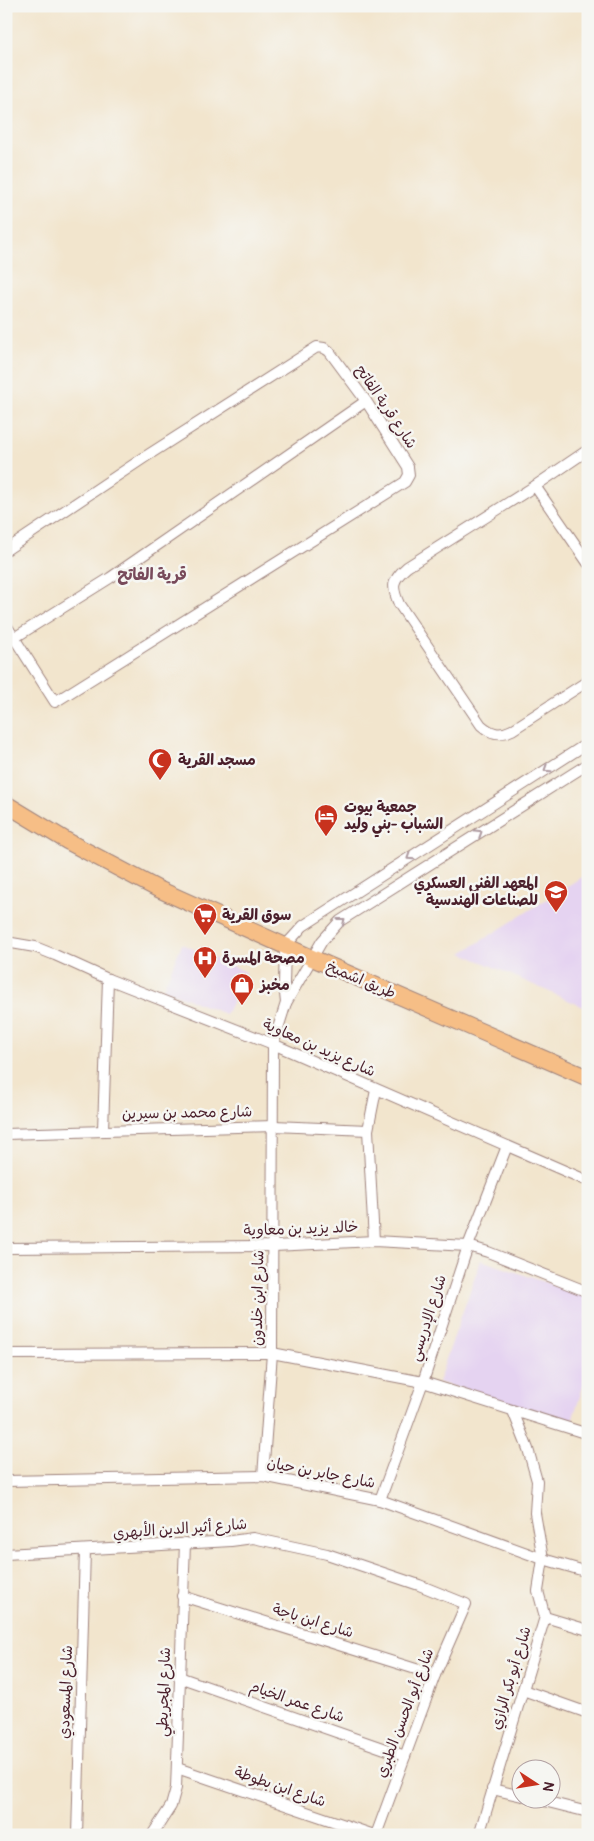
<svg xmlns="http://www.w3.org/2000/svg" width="594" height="1841" font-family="Pangolin,'Playpen Sans Arabic',sans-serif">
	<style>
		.built { fill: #e5d3f1 }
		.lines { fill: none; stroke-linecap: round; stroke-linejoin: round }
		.minor-casing { stroke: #9e827c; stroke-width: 12 }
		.trunk-casing { stroke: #9e827c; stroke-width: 18 }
		.minor { stroke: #fff; stroke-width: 10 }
		.trunk { stroke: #f6be86; stroke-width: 16 }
		.oneway { stroke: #ae9aa0 }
		.labels { text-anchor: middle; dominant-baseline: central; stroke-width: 5; stroke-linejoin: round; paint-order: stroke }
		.street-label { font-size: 15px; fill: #4a1f2b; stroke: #f6f6f2 }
		.poi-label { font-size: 15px; font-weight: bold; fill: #4a1f2b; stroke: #f6f6f2; text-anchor: start }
		.neighbourhood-label { font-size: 16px; font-weight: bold; fill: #784a5b; stroke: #f6f6f2 }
	</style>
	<rect width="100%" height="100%" fill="#f6f6f2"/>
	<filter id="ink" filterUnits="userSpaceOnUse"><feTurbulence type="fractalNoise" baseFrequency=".02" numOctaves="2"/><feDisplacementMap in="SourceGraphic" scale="10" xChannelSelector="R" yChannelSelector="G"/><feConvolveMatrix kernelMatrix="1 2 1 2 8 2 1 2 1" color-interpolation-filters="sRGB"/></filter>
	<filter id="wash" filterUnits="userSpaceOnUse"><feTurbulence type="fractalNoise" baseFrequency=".0096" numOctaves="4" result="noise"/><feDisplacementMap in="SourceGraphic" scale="20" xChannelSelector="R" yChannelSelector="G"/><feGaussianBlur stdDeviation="1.12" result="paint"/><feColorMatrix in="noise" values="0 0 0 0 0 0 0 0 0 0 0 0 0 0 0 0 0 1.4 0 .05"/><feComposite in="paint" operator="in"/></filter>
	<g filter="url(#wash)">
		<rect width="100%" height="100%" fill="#f2e5cd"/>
		<!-- built -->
		<g class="built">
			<path d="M588 873V1009L462 953Z"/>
			<path d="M182 944 246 972 228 1011H227L225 1014 163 989Z"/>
			<path d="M481 1260 588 1297V1372L571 1424 438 1382Z"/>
		</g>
	</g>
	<g filter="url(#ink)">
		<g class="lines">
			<!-- minor casing -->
			<g class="minor-casing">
				<g id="minor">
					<path d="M588 450 535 486 407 567C392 580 391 586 399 604L481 725C491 734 500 736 512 730L588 681"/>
					<path d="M535 486 588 563"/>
					<path d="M6 550 148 455 317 347 324 348 329 351 366 401 408 467 409 475 405 482 55 702 6 625"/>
					<path d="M6 643 110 578 366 401"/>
					<path d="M6 942 35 947 55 955 108 979 273 1044 588 1181"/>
					<path d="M286 1003 284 984 285 946 303 926 588 743"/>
					<path d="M103 1130 108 979"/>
					<path d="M6 1134 274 1126 368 1130"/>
					<path d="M374 1241 368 1130 376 1090"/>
					<path d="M6 1248 274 1246 374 1241 468 1246 488 1252 588 1292"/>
					<path d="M6 1354 272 1353 423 1382 588 1434"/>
					<path d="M263 1476 272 1353 273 1044 286 1003 322 941 340 921 588 764"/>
					<path d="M6 1481 263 1476 380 1500 543 1559 588 1572"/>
					<path d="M380 1500 423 1382 468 1246 507 1146"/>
					<path d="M6 1554 231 1541 253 1538 327 1554 419 1585 466 1604 435 1675 376 1835"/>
					<path d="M182 1596 435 1675"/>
					<path d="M545 1617 588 1630"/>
					<path d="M179 1677 405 1756"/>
					<path d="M523 1690 588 1713"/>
					<path d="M177 1768 374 1835"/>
					<path d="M492 1789 522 1796"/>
					<path d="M532 1798 588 1812"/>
					<path d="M77 1835 85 1550"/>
					<path d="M152 1835 171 1806 176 1788 185 1543"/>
					<path d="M479 1835 545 1617 538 1591 543 1559 535 1513 537 1481 528 1449 513 1411"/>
				</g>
			</g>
			<!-- trunk casing -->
			<g class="trunk-casing">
				<path id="trunk" d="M6 804 67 841 156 888 312 958 588 1078"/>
			</g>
			<!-- minor -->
			<use href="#minor" class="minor"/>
			<!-- trunk -->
			<use href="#trunk" class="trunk"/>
		</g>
		<!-- one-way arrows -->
		<defs><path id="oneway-chevron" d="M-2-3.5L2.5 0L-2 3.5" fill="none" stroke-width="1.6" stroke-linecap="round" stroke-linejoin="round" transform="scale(1.25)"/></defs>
		<g class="oneway">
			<use href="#oneway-chevron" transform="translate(547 769) rotate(147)"/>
			<use href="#oneway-chevron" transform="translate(479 833) rotate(-32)"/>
			<use href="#oneway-chevron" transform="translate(410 857) rotate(147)"/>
			<use href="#oneway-chevron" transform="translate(342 921) rotate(-38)"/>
		</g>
	</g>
	<!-- icons -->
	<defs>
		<g id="mosque-pin" transform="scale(1.25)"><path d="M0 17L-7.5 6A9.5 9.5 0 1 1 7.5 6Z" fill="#c8321e" stroke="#f6f6f2"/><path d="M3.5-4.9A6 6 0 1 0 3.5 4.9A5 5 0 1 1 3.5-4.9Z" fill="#fff"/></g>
		<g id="hotel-pin" transform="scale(1.25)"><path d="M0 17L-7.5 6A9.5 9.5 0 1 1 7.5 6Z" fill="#c8321e" stroke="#f6f6f2"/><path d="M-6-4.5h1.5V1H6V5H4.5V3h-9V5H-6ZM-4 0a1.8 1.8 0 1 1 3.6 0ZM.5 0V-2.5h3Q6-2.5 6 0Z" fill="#fff"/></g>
		<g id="university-pin" transform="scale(1.25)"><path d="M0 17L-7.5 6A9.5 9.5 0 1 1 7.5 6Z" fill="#c8321e" stroke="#f6f6f2"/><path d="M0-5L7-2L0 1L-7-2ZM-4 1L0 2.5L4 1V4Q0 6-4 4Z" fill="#fff"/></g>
		<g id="supermarket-pin" transform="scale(1.25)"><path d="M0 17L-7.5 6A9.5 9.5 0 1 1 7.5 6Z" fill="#c8321e" stroke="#f6f6f2"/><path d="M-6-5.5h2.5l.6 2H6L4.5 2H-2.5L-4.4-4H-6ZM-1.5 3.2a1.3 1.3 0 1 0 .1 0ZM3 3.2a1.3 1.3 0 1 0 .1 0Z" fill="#fff"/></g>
		<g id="hospital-pin" transform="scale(1.25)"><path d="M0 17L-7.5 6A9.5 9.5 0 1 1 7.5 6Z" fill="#c8321e" stroke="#f6f6f2"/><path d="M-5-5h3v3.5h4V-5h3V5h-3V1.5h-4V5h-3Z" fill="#fff"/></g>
		<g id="shop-pin" transform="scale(1.25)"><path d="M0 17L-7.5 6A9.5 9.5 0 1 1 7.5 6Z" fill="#c8321e" stroke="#f6f6f2"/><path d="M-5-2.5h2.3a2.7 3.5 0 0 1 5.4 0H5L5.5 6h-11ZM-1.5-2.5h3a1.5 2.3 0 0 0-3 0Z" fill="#fff"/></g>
	</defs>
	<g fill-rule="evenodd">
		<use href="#mosque-pin" x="160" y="760"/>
		<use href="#hotel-pin" x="326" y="816"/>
		<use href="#university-pin" x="556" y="892"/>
		<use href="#supermarket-pin" x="205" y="915"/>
		<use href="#hospital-pin" x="205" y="958"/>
		<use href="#shop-pin" x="242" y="985"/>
	</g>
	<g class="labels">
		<!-- street labels -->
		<g class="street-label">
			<text transform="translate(386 407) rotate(56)">شارع قرية الفاتح</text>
			<text transform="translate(361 980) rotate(23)">طريق اشميخ</text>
			<text transform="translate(319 1048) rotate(24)">شارع يزيد بن معاوية</text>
			<text transform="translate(187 1113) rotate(-1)">شارع محمد بن سيرين</text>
			<text transform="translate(301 1229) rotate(-2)">خالد يزيد بن معاوية</text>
			<text transform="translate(258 1298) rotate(-89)">شارع ابن خلدون</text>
			<text transform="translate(428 1318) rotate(-72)">شارع الإدريسي</text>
			<text transform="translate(321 1473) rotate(11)">شارع جابر بن حيان</text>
			<text transform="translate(180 1529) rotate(-4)">شارع أثير الدين الأبهري</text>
			<text transform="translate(313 1621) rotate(17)">شارع ابن باجة</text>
			<text transform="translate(511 1678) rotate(-73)">شارع أبو بكر الرازي</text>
			<text transform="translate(66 1692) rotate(-88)">شارع المسعودي</text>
			<text transform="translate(164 1692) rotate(-88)">شارع المجريطي</text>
			<text transform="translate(297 1702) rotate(19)">شارع عمر الخيام</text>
			<text transform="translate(405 1713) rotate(-69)">شارع أبو الحسن الطبري</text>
			<text transform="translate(280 1787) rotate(19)">شارع ابن بطوطة</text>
		</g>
		<!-- poi labels -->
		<g class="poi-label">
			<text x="178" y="760">مسجد القرية</text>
			<text x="344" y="807">جمعية بيوت<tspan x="344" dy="17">الشباب -بني وليد</tspan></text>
			<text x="538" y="883" text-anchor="end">المعهد الفني العسكري<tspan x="538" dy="17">للصناعات الهندسية</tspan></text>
			<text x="222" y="915">سوق القرية</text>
			<text x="222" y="958">مصحة المسرة</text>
			<text x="260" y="985">مخبز</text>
		</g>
		<!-- neighbourhood labels -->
		<g class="neighbourhood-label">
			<text x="152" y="575">قرية الفاتح</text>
		</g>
	</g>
	<!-- margin -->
	<rect width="594" height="1841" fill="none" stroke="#f6f6f2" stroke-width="25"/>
	<!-- north arrow -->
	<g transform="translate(536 1784) rotate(102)"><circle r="24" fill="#f6f6f2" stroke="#b1a0a2"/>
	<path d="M0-4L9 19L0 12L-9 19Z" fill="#c8321e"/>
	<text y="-8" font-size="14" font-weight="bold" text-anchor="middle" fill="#4a1f2b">N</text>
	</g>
</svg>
